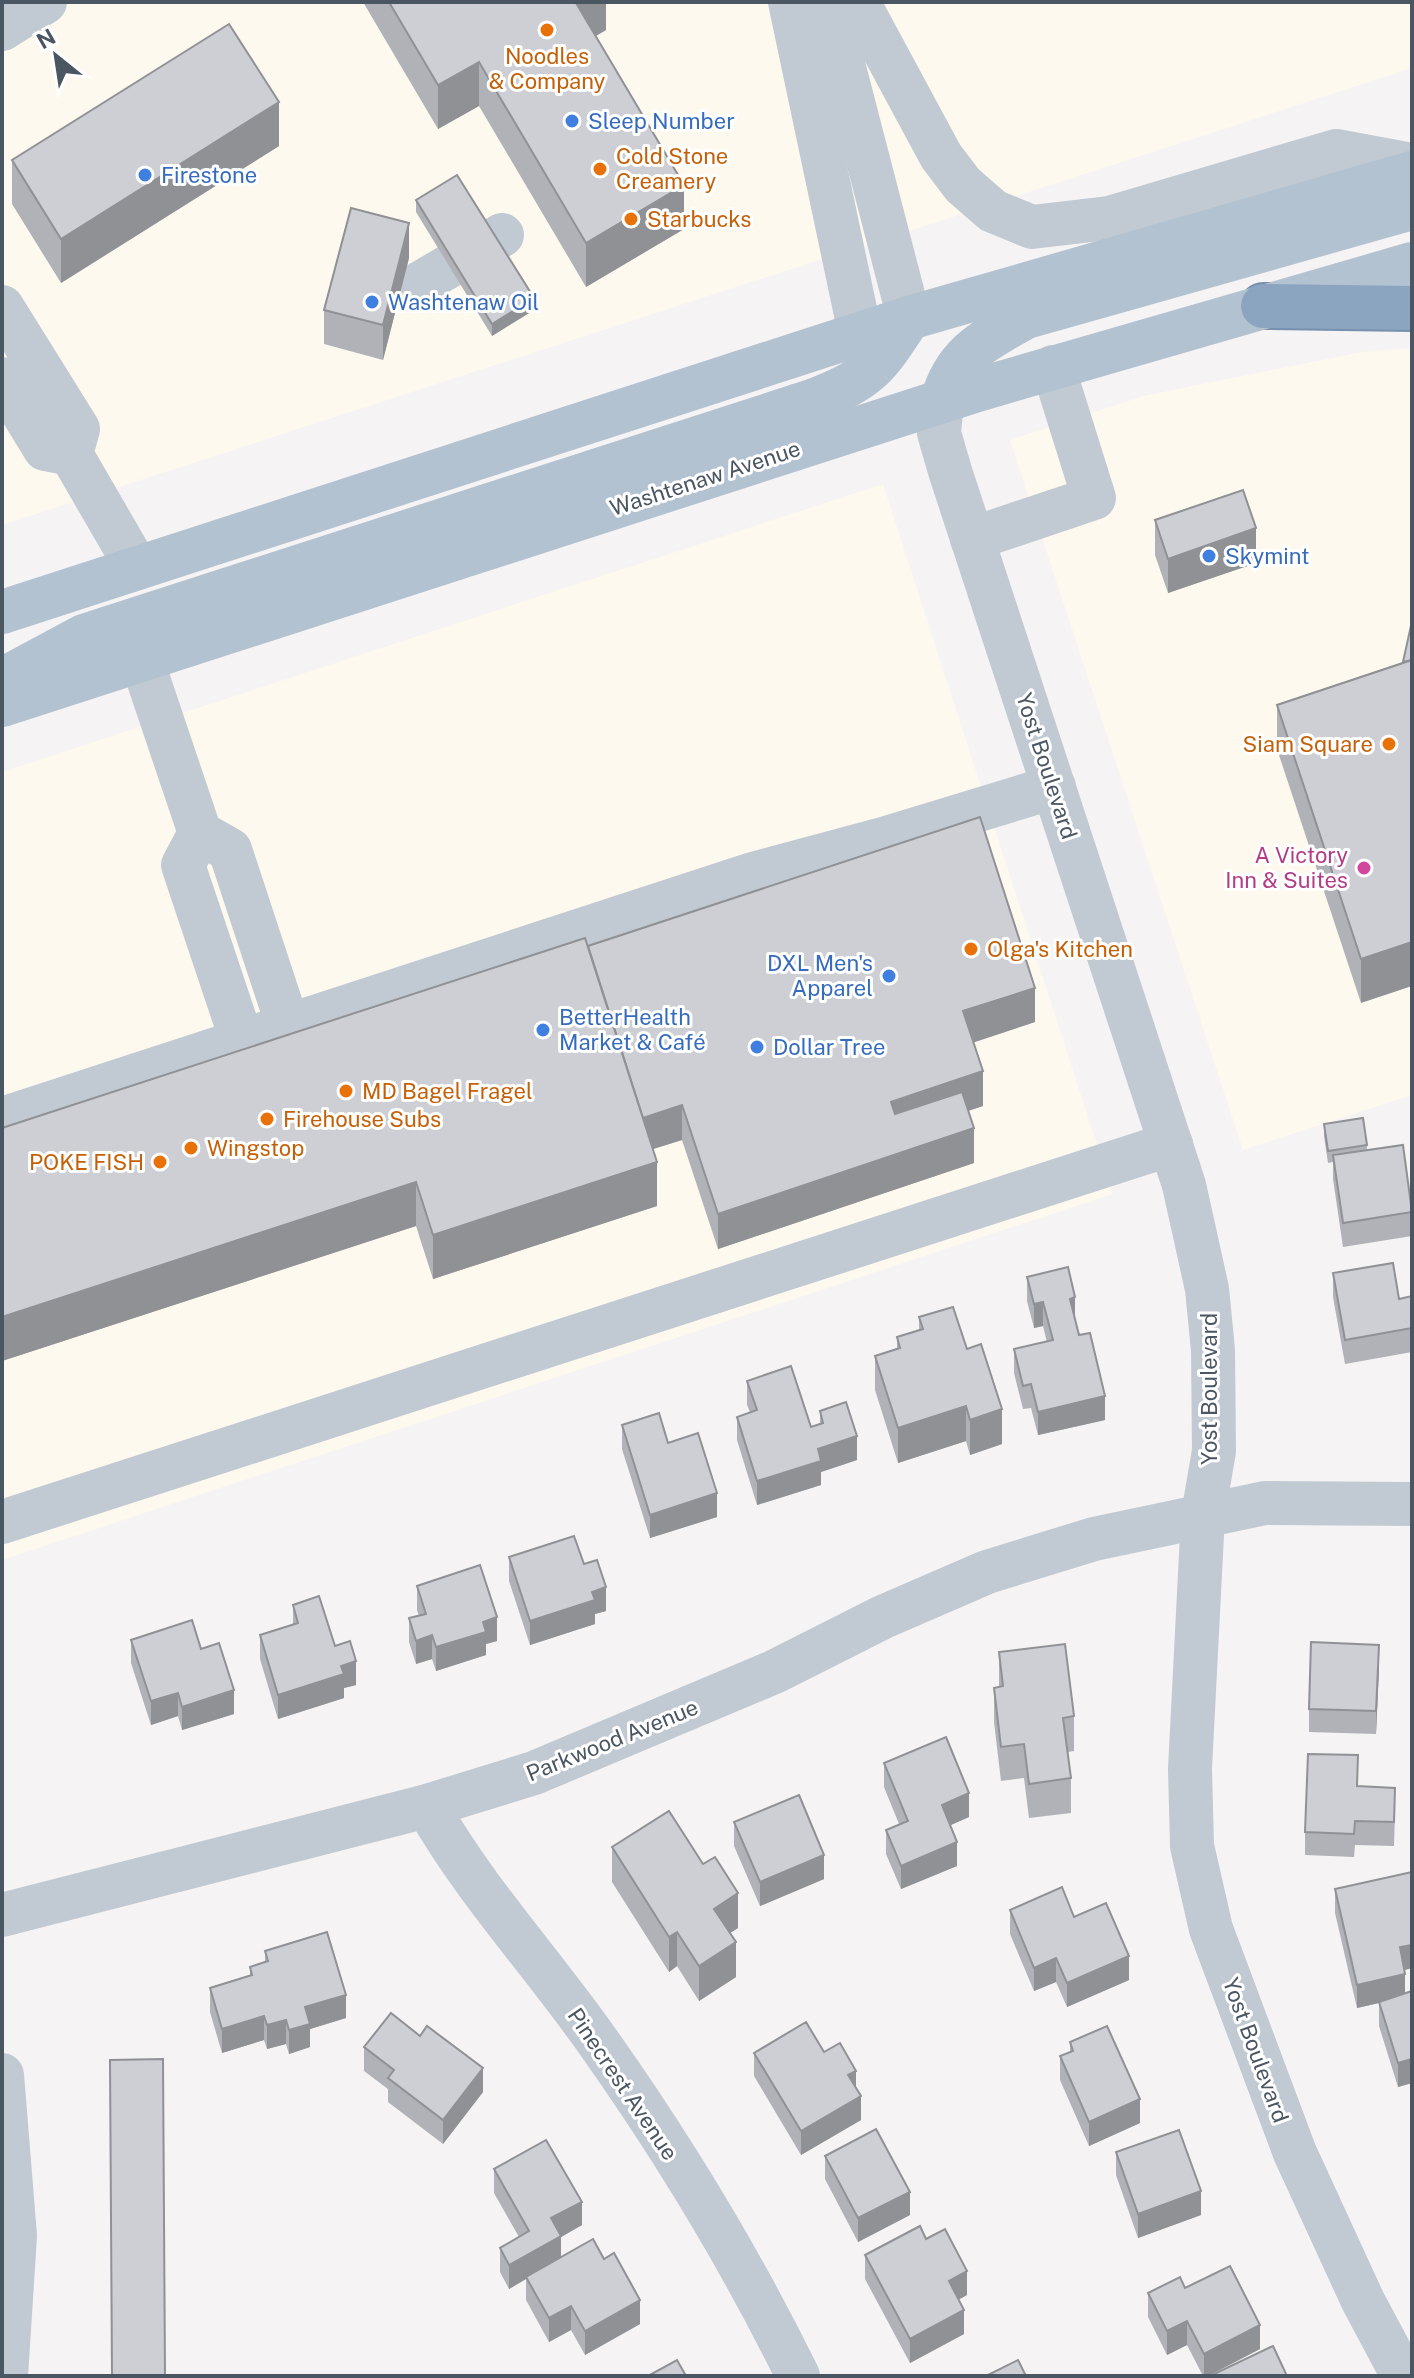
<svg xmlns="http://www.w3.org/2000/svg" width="1414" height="2378" font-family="'Public Sans',sans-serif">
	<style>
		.commercial { fill: #fdf9ef }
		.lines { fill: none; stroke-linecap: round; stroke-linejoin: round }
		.highway-casing { stroke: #7690ad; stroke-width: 48 }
		.minor { stroke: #c1cad2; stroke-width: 44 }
		.major { stroke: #b3c2d1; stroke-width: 44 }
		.highway { stroke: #8ba5c1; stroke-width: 44 }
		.wall { fill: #b0b2b7 }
		.shaded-wall { fill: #909195 }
		.building { fill: #cdcfd5; stroke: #909195; stroke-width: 2 }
		.food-dot { fill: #e8710a; stroke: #fff; stroke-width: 3 }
		.shop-dot { fill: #3f7fe0; stroke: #fff; stroke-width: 3 }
		.hotel-dot { fill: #d1479c; stroke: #fff; stroke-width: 3 }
		.labels { text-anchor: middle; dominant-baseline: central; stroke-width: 6; stroke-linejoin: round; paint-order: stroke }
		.food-label { font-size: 22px; fill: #c56008; stroke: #fff; text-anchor: start }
		.shop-label { font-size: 22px; fill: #366cbe; stroke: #fff; text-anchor: start }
		.street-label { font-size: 22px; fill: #4a5661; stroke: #fff }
		.hotel-label { font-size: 22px; fill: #b23c85; stroke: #fff; text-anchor: end }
	</style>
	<rect width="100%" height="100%" fill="#f5f3f3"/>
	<!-- commercial -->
	<g class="commercial">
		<path d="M2 2H1412V68L2 525Z"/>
		<path d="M1412 348V1095L1243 1150 1010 440 1143 396 1362 352Z"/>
		<path d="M883 484 1113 1194 2 1560V772Z"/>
	</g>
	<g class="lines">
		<!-- highway casing -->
		<g class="highway-casing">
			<path id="highway" d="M1263 306 1412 308"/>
		</g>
		<!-- minor -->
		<g class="minor">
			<path d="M790 2 860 333"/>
			<path d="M827 2 909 318"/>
			<path d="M858 2 941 156 963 185 993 211 1032 227 1109 218 1336 151 1412 165"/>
			<path d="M2 29 45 2"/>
			<path d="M412 288 502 235"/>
			<path d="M2 307 78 429 71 454 137 568"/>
			<path d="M2 379 45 449 71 454"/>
			<path d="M942 401 939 433 950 471 1184 1185 1207 1289 1213 1350 1214 1451 1203 1515 1190 1769 1192 1846 1211 1929 1295 2153 1363 2301 1403 2376"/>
			<path d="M972 539 1094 498 1053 367"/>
			<path d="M142 661 200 833 230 850 288 1026"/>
			<path d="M200 833 183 865 242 1041"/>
			<path d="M2 1119 753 874 883 839 1054 787"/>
			<path d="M2 1522 1171 1144"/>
			<path d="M427 1806C476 1892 542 1962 598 2042 673 2148 741 2260 798 2376"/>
			<path d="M2 1915 427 1806 534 1773 774 1672 883 1617 987 1572 1094 1539 1265 1503 1412 1504"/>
			<path d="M2 2075 15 2236 6 2376"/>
		</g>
		<!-- major -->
		<g class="major">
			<path d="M942 401C955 353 985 340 1026 317L1412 208"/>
			<path d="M2 612 909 318 1412 173"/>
			<path d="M2 680 84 636 812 401C869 379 876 369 909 318"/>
			<path d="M2 705 977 390 1412 264"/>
		</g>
		<!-- highway -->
		<use href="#highway" class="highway"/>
	</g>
	<!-- wall -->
	<g class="wall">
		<path d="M363 2H606V30L596 36 684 229 586 287 479 106 438 129Z"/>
		<path d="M279 146 61 283 12 204V160Z"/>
		<path d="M416 200 534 310 492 336 416 212Z"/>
		<path d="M409 258 383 360 324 344V310Z"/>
		<path d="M1155 520 1256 563 1168 593 1155 555Z"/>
		<path d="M1403 662 1361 1003 1277 749V705Z"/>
		<path d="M588 946 1035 1022 973 1042 983 1106 968 1111 974 1163 718 1249 682 1140 653 1149 657 1206 433 1279 416 1226 2 1361Z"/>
		<path d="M1324 1124 1367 1145V1150L1412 1207V1236L1343 1247 1333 1179V1162L1328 1163 1324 1136Z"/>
		<path d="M1333 1273 1399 1299 1412 1296V1352L1345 1364 1333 1297Z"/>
		<path d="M1027 1277 1075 1320 1105 1420 1038 1435 1031 1408 1023 1409 1014 1373V1349L1047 1342 1043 1326 1034 1328 1027 1301Z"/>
		<path d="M919 1317 967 1349 1002 1444 970 1455 966 1441 898 1463 875 1390V1356L897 1349V1337L919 1330Z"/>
		<path d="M747 1381 811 1427 820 1424V1411L857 1460 821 1472V1485L757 1505 737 1440V1417L750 1412 747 1405Z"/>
		<path d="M622 1425 668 1443 717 1517 650 1538 622 1449Z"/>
		<path d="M509 1557 584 1564 606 1611 595 1614V1624L530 1645 509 1581Z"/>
		<path d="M417 1586 497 1641 486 1644V1655L436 1671 432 1659 416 1664 409 1642V1618L419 1616 417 1610Z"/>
		<path d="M293 1605 335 1646 356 1685 344 1688V1698L278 1719 260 1659V1635L293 1625Z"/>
		<path d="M131 1640 201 1649 234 1714 182 1730 178 1716 151 1725 131 1663Z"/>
		<path d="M999 1652 1074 1716V1751L1068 1752 1071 1778V1813L1029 1818 1024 1778 1001 1781 994 1722V1688L999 1687Z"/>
		<path d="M1379 1668 1376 1734 1309 1732V1709Z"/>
		<path d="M884 1763 969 1817 950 1825 957 1866 901 1889 886 1854V1830L899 1824 884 1787Z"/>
		<path d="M1357 1786 1395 1812 1394 1846 1355 1845 1354 1857 1305 1855V1832Z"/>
		<path d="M734 1822 824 1879 760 1906 734 1846Z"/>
		<path d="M612 1847 738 1928 730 1933 736 1977 699 2001 677 1966 669 1972 612 1882Z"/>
		<path d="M1412 1872V1968L1405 1970V1994L1412 1991V2083L1398 2087 1379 2026V2003L1357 2008 1335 1913V1889Z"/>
		<path d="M1010 1910 1074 1917 1129 1980 1067 2007 1056 1982 1034 1991 1010 1934Z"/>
		<path d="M265 1951 346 2018 310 2029V2047L289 2054 286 2044 267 2049 264 2040 222 2053 210 2012V1988L250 1976V1967L265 1962Z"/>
		<path d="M1070 2042 1140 2123 1089 2146 1060 2080V2056L1070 2052Z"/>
		<path d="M364 2047 483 2092 443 2144 388 2102V2089L364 2071Z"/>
		<path d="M824 2052 856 2088 861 2120 801 2155 754 2076V2053Z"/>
		<path d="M1116 2152 1201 2215 1138 2238 1116 2175Z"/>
		<path d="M825 2156 910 2215 858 2242 825 2179Z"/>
		<path d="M494 2169 582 2225 561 2237V2257L640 2324 585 2355 571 2330 549 2342 526 2300V2279L509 2289 500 2272V2248L519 2237 494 2193Z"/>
		<path d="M926 2239 967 2295 959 2299 964 2334 910 2363 865 2279V2255Z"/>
		<path d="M1185 2288 1260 2349 1208 2376H1203L1187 2345 1167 2355 1148 2317V2293Z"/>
	</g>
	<!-- shaded-wall -->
	<g class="shaded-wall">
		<path d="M578 2H606V30L576 47V3Z"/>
		<path d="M479 62V106L438 129V85Z"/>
		<path d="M279 102V146L61 283V239Z"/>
		<path d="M684 185V229L586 287V243Z"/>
		<path d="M409 223V258L383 360V325Z"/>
		<path d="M534 298V310L492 336V324Z"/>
		<path d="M1256 528V563L1168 593V559Z"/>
		<path d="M1412 942V986L1361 1003V959Z"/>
		<path d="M1035 988V1022L963 1046V1011Z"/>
		<path d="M983 1071V1106L891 1136V1102Z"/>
		<path d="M682 1105V1140L640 1153V1119Z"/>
		<path d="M974 1128V1163L718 1249V1214Z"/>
		<path d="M657 1162V1206L433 1279V1235Z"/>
		<path d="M416 1182V1226L2 1361V1317Z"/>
		<path d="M1075 1297V1321L1070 1299Z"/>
		<path d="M1043 1302V1326L1034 1328V1304Z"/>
		<path d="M1105 1396V1420L1038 1435V1412Z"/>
		<path d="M966 1406V1441L898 1463V1428Z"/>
		<path d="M1002 1409V1444L970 1455V1420Z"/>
		<path d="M857 1436V1460L821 1472V1485L757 1505V1481L818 1449Z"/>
		<path d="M717 1493V1517L650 1538V1515Z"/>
		<path d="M606 1587V1611L595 1614V1624L530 1645V1621L592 1592Z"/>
		<path d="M497 1617V1641L486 1644V1655L436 1671V1647L483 1622Z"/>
		<path d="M432 1635V1659L416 1664V1641Z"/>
		<path d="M1379 1645V1668L1376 1734V1711Z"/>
		<path d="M356 1661V1685L344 1688V1698L278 1719V1695L341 1666Z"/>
		<path d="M234 1690V1714L182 1730V1707Z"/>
		<path d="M178 1693V1716L151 1725V1701Z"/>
		<path d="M969 1793V1817L942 1829V1805Z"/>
		<path d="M957 1842V1866L901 1889V1866Z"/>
		<path d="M824 1855V1879L760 1906V1882Z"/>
		<path d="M738 1893V1928L714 1943V1909Z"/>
		<path d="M677 1932V1966L669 1972V1937Z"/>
		<path d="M736 1942V1977L699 2001V1966Z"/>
		<path d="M1412 1945V1968L1400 1971V1947Z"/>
		<path d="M1129 1956V1980L1067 2007V1983Z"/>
		<path d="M1056 1958V1982L1034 1991V1968Z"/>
		<path d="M1405 1974V1997L1357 2008V1985Z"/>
		<path d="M346 1995V2018L310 2029V2047L289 2054V2030L305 2007Z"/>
		<path d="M264 2016V2040L222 2053V2029Z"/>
		<path d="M286 2020V2044L267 2049V2025Z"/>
		<path d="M1412 2059V2083L1398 2087V2063Z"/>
		<path d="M483 2068V2092L443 2144V2120Z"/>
		<path d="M856 2071V2094L848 2075Z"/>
		<path d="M861 2096V2120L801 2155V2131Z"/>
		<path d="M1140 2099V2123L1089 2146V2122Z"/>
		<path d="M1201 2191V2215L1138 2238V2214Z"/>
		<path d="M910 2192V2215L858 2242V2218Z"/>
		<path d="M582 2202V2225L561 2237V2260L526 2277V2279L509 2289V2265L551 2218Z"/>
		<path d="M967 2271V2295L949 2305V2281Z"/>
		<path d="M640 2300V2324L585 2355V2331Z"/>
		<path d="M571 2306V2330L549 2342V2318Z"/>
		<path d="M964 2310V2334L910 2363V2339Z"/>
		<path d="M1187 2321V2345L1167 2355V2331Z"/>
		<path d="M1260 2325V2349L1208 2376H1204V2354Z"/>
	</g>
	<!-- building -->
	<g class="building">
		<path d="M389 2H578L576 3 684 185 586 243 479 62 438 85Z"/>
		<path d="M229 24 279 102 61 239 12 160Z"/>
		<path d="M457 175 534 298 492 324 416 200Z"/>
		<path d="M351 208 409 223 383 325 324 310Z"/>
		<path d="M1243 490 1256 528 1168 559 1155 520Z"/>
		<path d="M1412 621V660L1403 662Z"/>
		<path d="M1412 660V942L1361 959 1277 705Z"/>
		<path d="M980 817 1035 988 963 1011 983 1071 891 1102 895 1114 962 1092 974 1128 718 1214 682 1105 643 1118 588 946Z"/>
		<path d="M585 938 657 1162 433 1235 416 1182 2 1317V1128Z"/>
		<path d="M1363 1118 1367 1145 1328 1151 1324 1124Z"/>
		<path d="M1403 1145 1412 1212 1343 1223 1333 1155Z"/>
		<path d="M1393 1263 1399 1299 1412 1296V1328L1345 1340 1333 1273Z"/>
		<path d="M1068 1267 1075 1297 1070 1299 1079 1335 1090 1333 1105 1396 1038 1412 1031 1384 1023 1386 1014 1349 1053 1340 1043 1302 1034 1304 1027 1277Z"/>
		<path d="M953 1307 967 1349 981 1344 1002 1409 970 1420 966 1406 898 1428 875 1356 900 1348 897 1337 923 1329 919 1317Z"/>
		<path d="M791 1366 811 1427 823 1423 820 1411 846 1402 857 1436 818 1449 821 1461 757 1481 737 1417 757 1410 747 1381Z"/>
		<path d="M659 1413 668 1443 698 1433 717 1493 650 1515 622 1425Z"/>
		<path d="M574 1536 584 1564 597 1560 606 1587 592 1592 595 1600 530 1621 509 1557Z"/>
		<path d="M480 1565 497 1617 483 1622 486 1632 436 1647 432 1635 416 1641 409 1618 426 1614 417 1586Z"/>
		<path d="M319 1596 335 1646 350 1641 356 1661 341 1666 344 1674 278 1695 260 1635 298 1623 293 1605Z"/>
		<path d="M192 1620 201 1649 219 1643 234 1690 182 1707 178 1693 151 1701 131 1640Z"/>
		<path d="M1311 1642 1379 1645 1376 1711 1309 1709Z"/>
		<path d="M1065 1644 1074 1716 1063 1718 1071 1778 1029 1784 1024 1744 1001 1747 994 1688 1003 1686 999 1652Z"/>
		<path d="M946 1737 969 1793 942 1805 957 1842 901 1866 886 1830 908 1821 884 1763Z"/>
		<path d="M1308 1754 1358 1755 1357 1786 1395 1788 1394 1822 1355 1821 1354 1834 1305 1832Z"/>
		<path d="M799 1795 824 1855 760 1882 734 1822Z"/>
		<path d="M669 1811 703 1864 715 1857 738 1893 714 1909 736 1942 699 1966 677 1932 669 1937 612 1847Z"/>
		<path d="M1412 1872V1945L1400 1947 1405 1974 1357 1985 1335 1889Z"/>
		<path d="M1062 1887 1074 1917 1106 1903 1129 1956 1067 1983 1056 1958 1034 1968 1010 1910Z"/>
		<path d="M327 1932 346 1995 305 2007 310 2024 289 2030 286 2020 267 2025 264 2016 222 2029 210 1988 252 1975 250 1967 268 1961 265 1951Z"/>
		<path d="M1412 1991V2059L1398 2063 1379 2002Z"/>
		<path d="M391 2013 420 2036 427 2026 483 2068 443 2120 388 2078 394 2070 364 2047Z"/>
		<path d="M806 2022 824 2052 840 2043 856 2071 848 2075 861 2096 801 2131 754 2053Z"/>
		<path d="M1107 2026 1140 2099 1089 2122 1060 2056 1073 2051 1070 2042Z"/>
		<path d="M163 2059 165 2376H112L110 2060Z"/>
		<path d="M876 2129 910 2192 858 2218 825 2156Z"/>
		<path d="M1179 2130 1201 2191 1138 2214 1116 2152Z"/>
		<path d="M546 2140 582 2202 551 2218 561 2236 509 2265 500 2248 529 2231 494 2169Z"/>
		<path d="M920 2226 926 2239 945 2229 967 2271 949 2281 964 2310 910 2339 865 2255Z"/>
		<path d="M593 2239 604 2259 614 2253 640 2300 585 2331 571 2306 549 2318 526 2277Z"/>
		<path d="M1230 2266 1260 2325 1204 2354 1187 2321 1167 2331 1148 2293 1180 2277 1185 2288Z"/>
		<path d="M1273 2346 1287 2376H1215L1214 2374Z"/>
		<path d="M677 2360 686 2376H648Z"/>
		<path d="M1018 2360 1026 2376H986Z"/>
	</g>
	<!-- markers -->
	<g class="food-dot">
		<circle cx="547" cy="30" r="8"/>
		<circle cx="600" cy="169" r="8"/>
		<circle cx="631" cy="219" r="8"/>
		<circle cx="1389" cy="744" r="8"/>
		<circle cx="971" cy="949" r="8"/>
		<circle cx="346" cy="1091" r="8"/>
		<circle cx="267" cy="1119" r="8"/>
		<circle cx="191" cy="1148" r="8"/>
		<circle cx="160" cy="1162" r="8"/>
	</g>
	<g class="shop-dot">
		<circle cx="572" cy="121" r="8"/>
		<circle cx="145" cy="175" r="8"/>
		<circle cx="372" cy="302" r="8"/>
		<circle cx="1209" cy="556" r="8"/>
		<circle cx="889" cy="976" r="8"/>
		<circle cx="543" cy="1030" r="8"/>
		<circle cx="757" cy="1047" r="8"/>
	</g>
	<circle class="hotel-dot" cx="1364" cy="868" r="8"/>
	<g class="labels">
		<!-- food labels -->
		<g class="food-label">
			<text x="547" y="56" text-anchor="middle">Noodles<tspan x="547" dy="25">&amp; Company</tspan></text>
			<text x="616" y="156">Cold Stone<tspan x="616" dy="25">Creamery</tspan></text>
			<text x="647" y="219">Starbucks</text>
			<text x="1373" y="744" text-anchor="end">Siam Square</text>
			<text x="987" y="949">Olga's Kitchen</text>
			<text x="362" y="1091">MD Bagel Fragel</text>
			<text x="283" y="1119">Firehouse Subs</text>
			<text x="207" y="1148">Wingstop</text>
			<text x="144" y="1162" text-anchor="end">POKE FISH</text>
		</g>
		<!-- shop labels -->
		<g class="shop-label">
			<text x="588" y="121">Sleep Number</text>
			<text x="161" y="175">Firestone</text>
			<text x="388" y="302">Washtenaw Oil</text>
			<text x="1225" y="556">Skymint</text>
			<text x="873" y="963" text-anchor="end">DXL Men's<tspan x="873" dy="25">Apparel</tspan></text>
			<text x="559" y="1017">BetterHealth<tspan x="559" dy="25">Market &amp; Café</tspan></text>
			<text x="773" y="1047">Dollar Tree</text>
		</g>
		<!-- street labels -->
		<g class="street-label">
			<text transform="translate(705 478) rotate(-18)">Washtenaw Avenue</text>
			<text transform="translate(1047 766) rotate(72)">Yost Boulevard</text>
			<text transform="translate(1209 1389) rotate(-90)">Yost Boulevard</text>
			<text transform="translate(612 1740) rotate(-22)">Parkwood Avenue</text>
			<text transform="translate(1256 2050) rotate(70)">Yost Boulevard</text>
			<text transform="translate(623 2084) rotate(56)">Pinecrest Avenue</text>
		</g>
		<!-- hotel labels -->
		<g class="hotel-label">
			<text x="1348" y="855">A Victory<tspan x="1348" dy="25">Inn &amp; Suites</tspan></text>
		</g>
	</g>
	<!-- border -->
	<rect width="1414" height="2378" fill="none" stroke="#4a5661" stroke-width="8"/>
	<!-- north arrow -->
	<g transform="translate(56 56) rotate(330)" stroke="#ffffff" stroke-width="6" paint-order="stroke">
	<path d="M0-6L14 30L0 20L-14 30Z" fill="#4a5661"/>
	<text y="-12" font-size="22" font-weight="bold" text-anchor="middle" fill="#4a5661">N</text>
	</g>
</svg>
